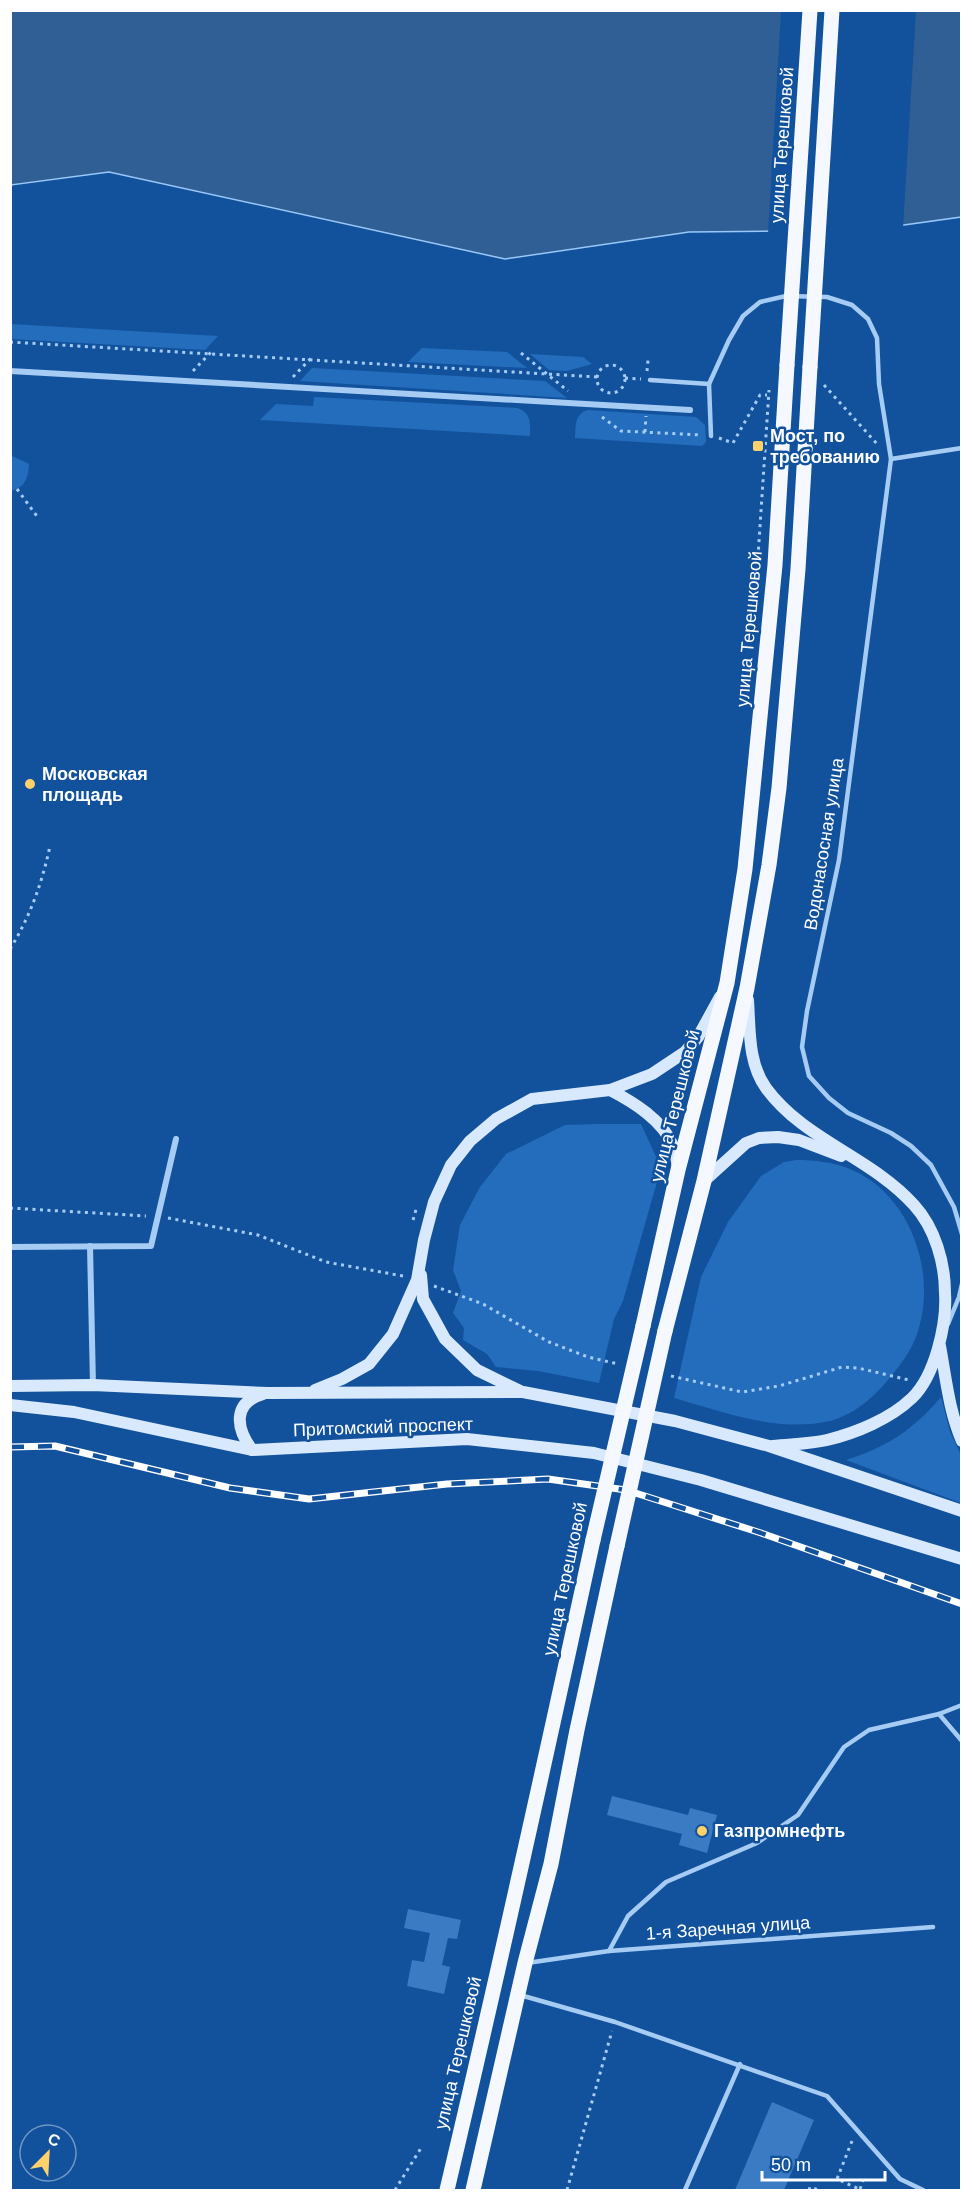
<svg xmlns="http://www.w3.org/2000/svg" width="972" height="2201" font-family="Arial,sans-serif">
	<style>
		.green { fill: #246cbc }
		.water { fill: #305f96; stroke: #99c7f8; stroke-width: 1.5 }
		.pier { fill: #12529d }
		.building { fill: #3a7bc4 }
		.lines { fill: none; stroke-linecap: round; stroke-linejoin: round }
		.path { stroke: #a7ccf4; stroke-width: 3; stroke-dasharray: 3 4.5; stroke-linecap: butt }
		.lane { stroke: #a7ccf4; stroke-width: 4.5 }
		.street { stroke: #a7ccf4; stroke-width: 6 }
		.secondary { stroke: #d8e9fd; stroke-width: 12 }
		.primary { stroke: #f5f9ff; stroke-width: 15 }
		.rail-casing { stroke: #fff; stroke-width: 7 }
		.rail { stroke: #12529d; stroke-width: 4.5; stroke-dasharray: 14; stroke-linecap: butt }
		.primary-bridge { stroke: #f5f9ff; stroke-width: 15 }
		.poi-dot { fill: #ffd16b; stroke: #12529d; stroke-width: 2 }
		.labels { text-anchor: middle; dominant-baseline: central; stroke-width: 5; stroke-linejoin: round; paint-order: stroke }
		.street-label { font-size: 18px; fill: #fff; stroke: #12529d }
		.poi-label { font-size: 18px; font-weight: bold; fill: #fff; stroke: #12529d; text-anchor: start }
	</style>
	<rect width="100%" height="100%" fill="#12529d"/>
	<!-- green -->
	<g class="green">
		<path d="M10 324H11L218 336 205 350 11 339Z"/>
		<path d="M422 348 507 352 527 368 408 362Z"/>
		<path d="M530 354 583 357 592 364 567 371 549 370Z"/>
		<path d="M312 368 545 381 567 398 300 381Z"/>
		<path d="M314 397 517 408C532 413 530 423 530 436L260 420 276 404 313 406Z"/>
		<path d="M588 410 696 417 705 425 706 442 702 446 575 438C576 426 574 414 588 410Z"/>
		<path d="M10 455 29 464C28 479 25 487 11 491Z"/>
		<path d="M597 1124H641L657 1159 659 1175 623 1301 614 1319 599 1383 538 1371 496 1367 487 1354 463 1340 464 1328 453 1313 461 1291 453 1270 460 1225 480 1187 506 1154 565 1125Z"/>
		<path d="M796 1160C814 1160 833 1162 850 1169 911 1194 938 1274 917 1334 912 1350 899 1367 888 1380 873 1398 853 1415 830 1421 777 1433 724 1412 674 1398L701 1277 728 1222 761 1176 784 1162Z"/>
		<path d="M941 1397 950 1432 961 1455V1503L846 1460C887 1447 913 1430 941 1397Z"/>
	</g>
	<!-- water -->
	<path class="water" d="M10 11H961V217L868 230 689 232 505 259 109 172 11 185Z"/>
	<!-- pier -->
	<path class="pier" d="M781 11H916L903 228 868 233 768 234Z"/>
	<!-- building -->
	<g class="building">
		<path d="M612 1796 688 1815 690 1808 717 1815 707 1853 679 1845 682 1834 607 1815Z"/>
		<path d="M408 1909 461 1920 457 1939 448 1938 442 1965 450 1967 444 1994 407 1986 412 1960 424 1962 430 1933 404 1928Z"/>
		<path d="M772 2102 814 2120 784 2190H735Z"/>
	</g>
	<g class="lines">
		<!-- path -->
		<g class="path">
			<path d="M10 342 597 377"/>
			<path d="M521 353 568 391"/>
			<circle cx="611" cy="379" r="14"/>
			<path d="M193 371 213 350"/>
			<path d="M647 371 648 360"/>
			<path d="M293 377 312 357"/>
			<path d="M625 378 641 379"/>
			<path d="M824 385 878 445"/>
			<path d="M602 417 621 431 701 435"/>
			<path d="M645 432 646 416"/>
			<path d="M719 438 733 443 760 395H767"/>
			<path d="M17 489 39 519"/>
			<path d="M756 587 769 390"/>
			<path d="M10 949C30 917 42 883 50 846"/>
			<path d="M10 1208 146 1216"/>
			<path d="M168 1218 258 1235 326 1262 403 1276 404 1274"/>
			<path d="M413 1220 417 1206"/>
			<path d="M434 1286 483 1304 549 1342 588 1357 618 1364"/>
			<path d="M671 1376 742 1392 779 1386 842 1367 858 1368 909 1380"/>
			<path d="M852 2141 837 2179 859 2189"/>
			<path d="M860 2189 863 2181"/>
			<path d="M395 2190 421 2148"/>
			<path d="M567 2190 612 2031"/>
			<path d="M809 2190 810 2187 819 2190"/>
		</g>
		<!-- lane -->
		<g class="lane">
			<path d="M650 380 709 384 729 340 743 316 760 302 786 296 827 297 852 305 868 319 877 338 879 384 891 459"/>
			<path d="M709 384 711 436"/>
			<path d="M962 448 891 459 839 860 807 1011 802 1047 809 1076 829 1098 848 1113 891 1133 911 1146 931 1165 954 1207 962 1234"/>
			<path d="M948 1324 959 1297 962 1284"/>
			<path d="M939 1714 962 1741"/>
			<path d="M609 1951 628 1916 666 1882 757 1843 798 1815 844 1747 869 1730 939 1714 962 1705"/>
			<path d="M527 1963 609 1951 933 1927"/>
			<path d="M520 1995 615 2022 827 2096 900 2179 923 2190"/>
			<path d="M685 2190 740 2064"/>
		</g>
		<!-- street -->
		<g class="street">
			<path d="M10 371 690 410"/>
			<path d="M90 1246 93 1385"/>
			<path d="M10 1247 151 1246 176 1139"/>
		</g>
		<!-- secondary -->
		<g class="secondary">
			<path d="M748 1000C750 1030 748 1063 766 1088 804 1140 871 1157 914 1205 935 1228 945 1263 945 1293 947 1324 935 1376 912 1398 890 1419 856 1433 827 1440 810 1444 791 1444 773 1446"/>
			<path d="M610 1090C633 1102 663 1120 673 1146 676 1152 677 1162 678 1169"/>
			<path d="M704 1181 746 1143 759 1138 778 1137 799 1140 841 1156"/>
			<path d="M421 1275 423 1299 445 1339 477 1370 520 1391"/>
			<path d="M940 1346C946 1378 949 1411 962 1441"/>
			<path d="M10 1386 93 1385 267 1393 523 1392 675 1421 769 1446 962 1511"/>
			<path d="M315 1390 342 1379 369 1364 393 1334 417 1280 424 1240 434 1202 451 1165 470 1141 496 1119 532 1099 610 1090 652 1074 685 1052 698 1037 720 997"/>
			<path d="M10 1405 74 1412 252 1450 467 1439 594 1453 701 1480 962 1559"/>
			<path d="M252 1450C236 1428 232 1403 263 1394"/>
		</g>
		<!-- primary -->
		<g class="primary">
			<path d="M643 1326 678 1170 727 983 745 869 775 565 787 365"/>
			<path d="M665 1331 704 1181 747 988 769 865 779 788 798 569 810 367"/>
			<path d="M447 2190C498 1974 546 1757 593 1540"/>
			<path d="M473 2190 525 1963 551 1864 577 1730 617 1546"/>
		</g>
		<!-- rail casing -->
		<g class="rail-casing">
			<path id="rail" d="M10 1447 55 1446 230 1488 309 1499 447 1484 548 1479 626 1490 761 1533 962 1604"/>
		</g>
		<!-- rail -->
		<use href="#rail" class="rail"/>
		<!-- primary-bridge -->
		<g class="primary-bridge">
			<path d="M787 365 810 10"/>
			<path d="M810 367 832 10"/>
			<path d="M593 1540 643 1326"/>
			<path d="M617 1546 665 1331"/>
		</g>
	</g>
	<!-- markers -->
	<g class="poi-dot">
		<rect x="752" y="440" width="12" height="12" rx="3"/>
		<circle cx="30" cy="784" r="6"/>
		<circle cx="702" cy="1831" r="6"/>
	</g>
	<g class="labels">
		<!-- street labels -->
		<g class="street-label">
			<text transform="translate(782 145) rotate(-86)">улица Терешковой</text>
			<text transform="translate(749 629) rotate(-85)">улица Терешковой</text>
			<text transform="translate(824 844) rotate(-81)">Водонасосная улица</text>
			<text transform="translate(675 1106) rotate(-76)">улица Терешковой</text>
			<text transform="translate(383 1427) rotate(-2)">Притомский проспект</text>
			<text transform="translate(565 1579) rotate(-78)">улица Терешковой</text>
			<text transform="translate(728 1928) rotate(-4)">1-я Заречная улица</text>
			<text transform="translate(458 2053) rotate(-77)">улица Терешковой</text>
		</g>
		<!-- poi labels -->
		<g class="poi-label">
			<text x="770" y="436">Мост, по<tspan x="770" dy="21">требованию</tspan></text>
			<text x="42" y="774">Московская<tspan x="42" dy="21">площадь</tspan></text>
			<text x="714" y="1831">Газпромнефть</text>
		</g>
	</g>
	<!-- border -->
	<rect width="972" height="2201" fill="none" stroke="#ffffff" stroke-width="24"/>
	<!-- north arrow -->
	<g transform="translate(48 2153) rotate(24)"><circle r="28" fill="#12529d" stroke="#7197c4" stroke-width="1.5"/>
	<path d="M0-4.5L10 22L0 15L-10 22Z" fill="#ffd16b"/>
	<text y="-9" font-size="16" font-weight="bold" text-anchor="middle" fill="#ffffff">С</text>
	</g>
	<!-- scale -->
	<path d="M762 2171v9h123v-9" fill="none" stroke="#ffffff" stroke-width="3"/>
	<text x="771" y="2171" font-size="18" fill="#ffffff" stroke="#12529d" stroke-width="4.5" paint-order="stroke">50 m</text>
</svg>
